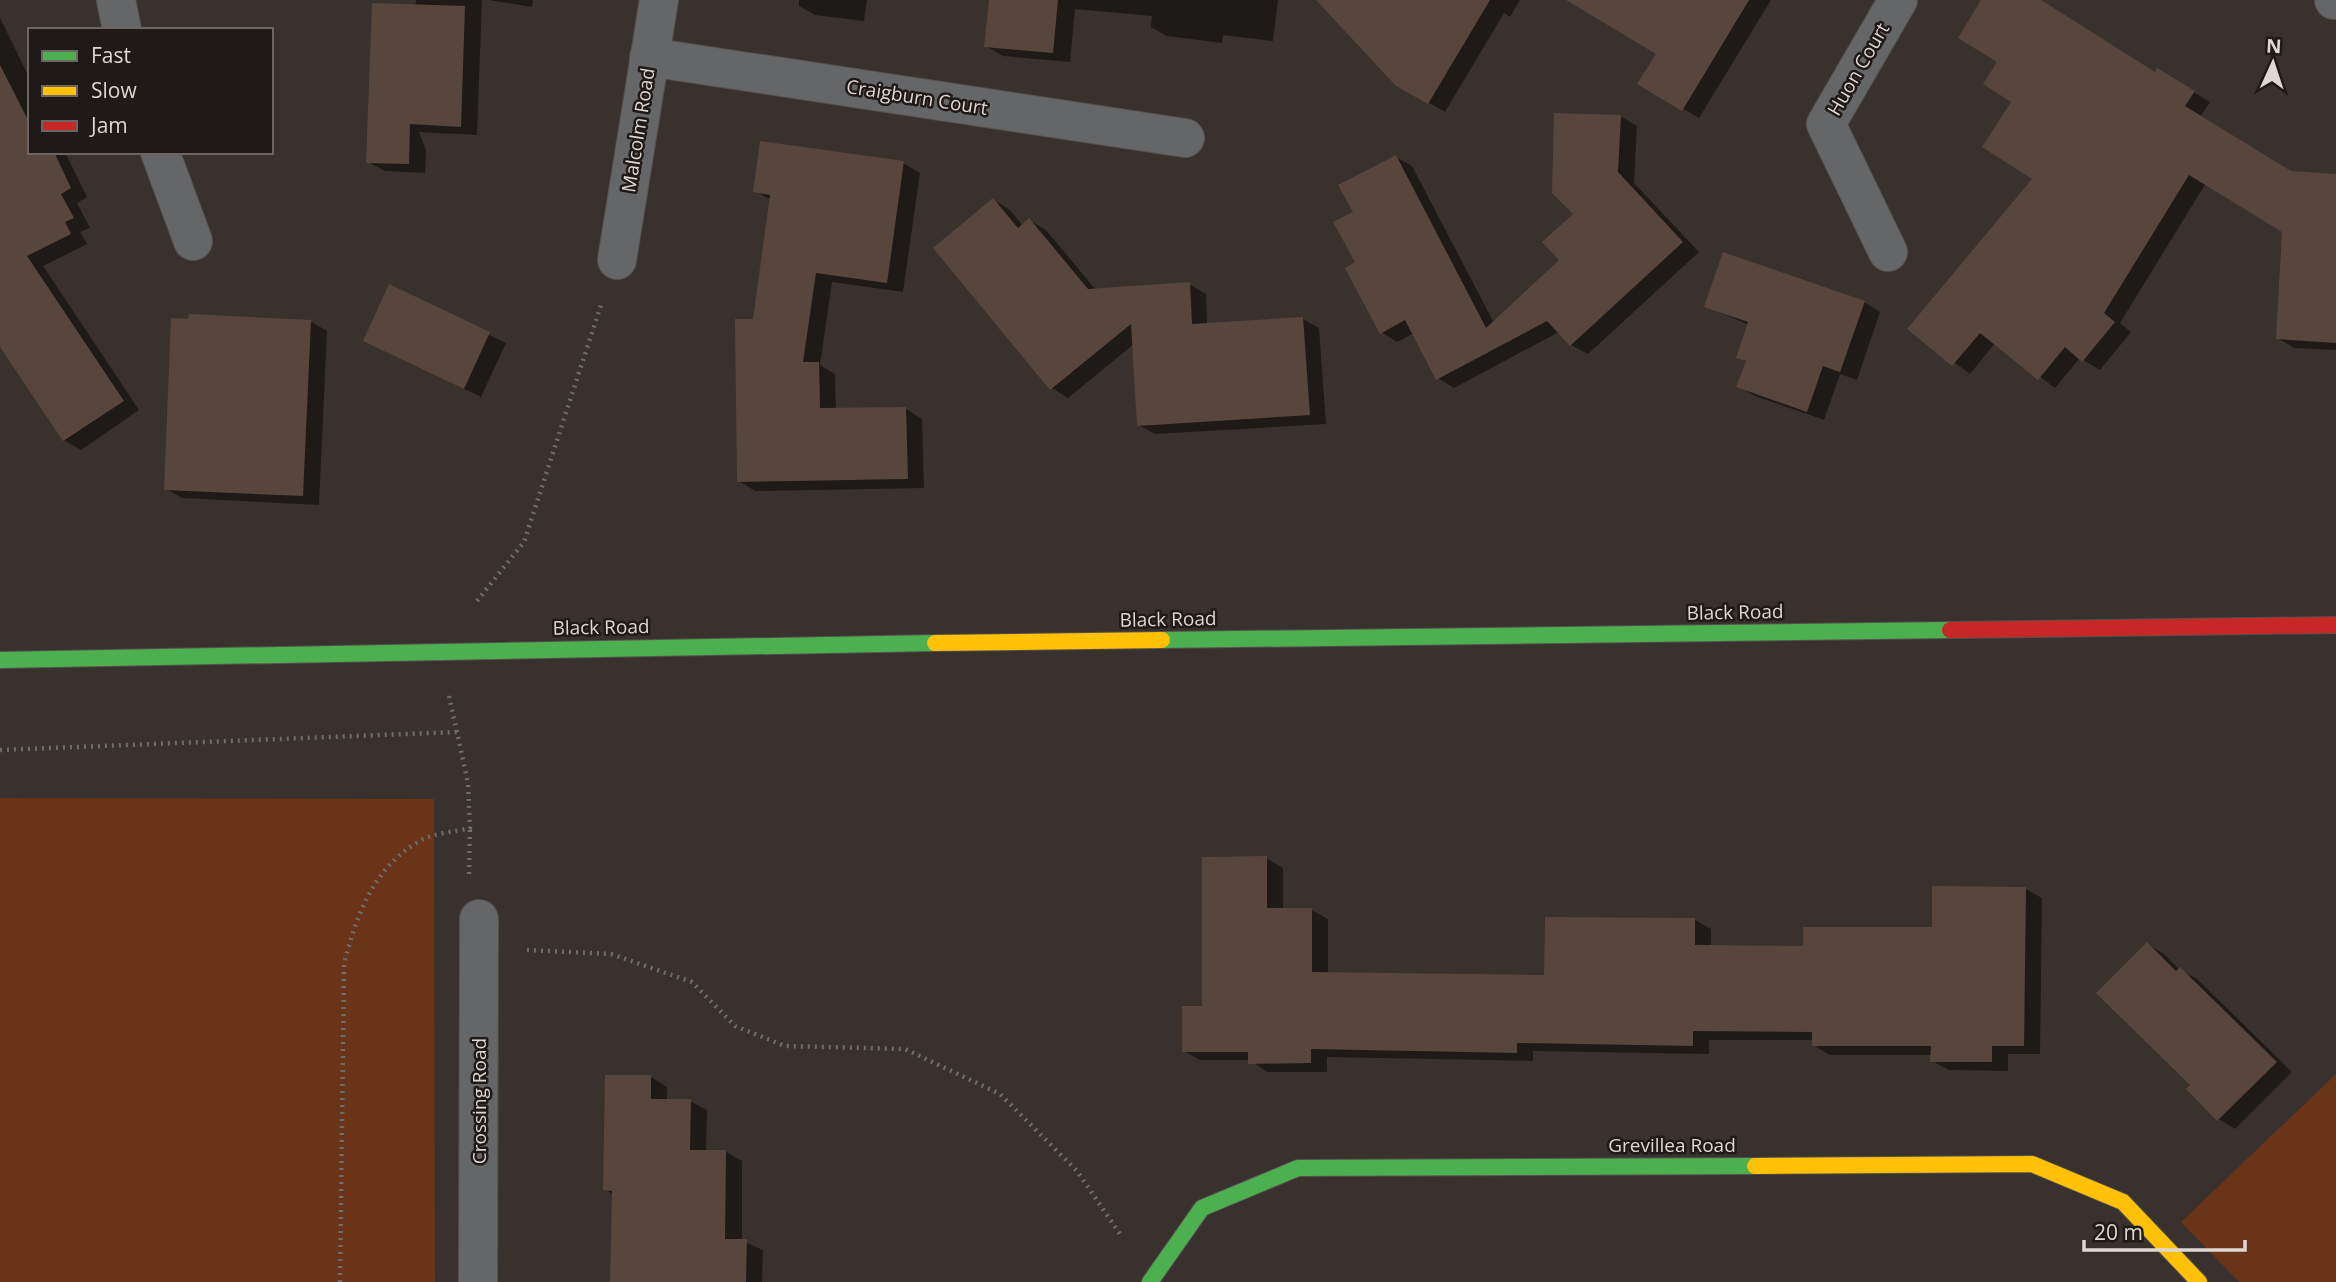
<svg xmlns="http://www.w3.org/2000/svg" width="2336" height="1282" font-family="'Open Sans',sans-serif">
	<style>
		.green { fill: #693418 }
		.shadow { fill: #0007 }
		.building { fill: #58463d }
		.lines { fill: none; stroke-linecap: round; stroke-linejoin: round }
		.street-casing { stroke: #56504d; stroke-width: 40 }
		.fast-casing { stroke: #56504d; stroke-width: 18 }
		.slow-casing { stroke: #56504d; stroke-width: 18 }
		.jam-casing { stroke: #56504d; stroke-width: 18 }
		.path { stroke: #6e6c6c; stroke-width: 4.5; stroke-dasharray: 2 5; stroke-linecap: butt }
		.street { stroke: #656667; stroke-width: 38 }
		.fast { stroke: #4caf50; stroke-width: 16 }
		.slow { stroke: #ffc107; stroke-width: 16 }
		.jam { stroke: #c62828; stroke-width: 16 }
		.labels { text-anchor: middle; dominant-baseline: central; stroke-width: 5; stroke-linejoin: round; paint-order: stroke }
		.street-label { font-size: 19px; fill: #dfd7d3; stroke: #1f1917 }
	</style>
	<rect width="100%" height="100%" fill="#39312e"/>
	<!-- green -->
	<g class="green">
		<path d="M0 798 434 799 435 1282H0Z"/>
		<path d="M2336 1074V1282H2239L2181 1222Z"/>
	</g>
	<!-- shadow -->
	<g class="shadow">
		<path d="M416 0H482L477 135 419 132 426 150 425 173 385 171 368 162 403 90Z"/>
		<path d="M489 0H533L532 7Z"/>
		<path d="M799 0H867L864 21 815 15 799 6Z"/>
		<path d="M990 0H1278L1273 41 1223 35 1222 43 1167 36 1151 27 1152 16 1075 9 1070 62 1003 56 986 46Z"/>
		<path d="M1362 0H1520L1510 17 1504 13 1445 112 1397 85Z"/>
		<path d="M1569 0H1771L1699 118 1639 83 1658 54Z"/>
		<path d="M1983 0H2038L2156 74 2158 71 2210 102 2200 117 2291 173 2336 175V350L2294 348 2278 338 2284 231 2206 183 2120 323 2131 332 2100 370 2080 358 2055 388 1995 343 1970 374 1910 329 2035 178Z"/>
		<path d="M0 18 30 79V152H65L87 197 77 203 90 228 80 232 87 244 43 266 139 410 81 450 64 440 0 344Z"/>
		<path d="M1620 116 1637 126 1634 183 1699 252 1588 354 1571 345 1559 332 1454 388 1438 378 1414 333 1397 342 1381 332 1357 263 1355 213 1396 157 1412 166 1494 323 1562 260 1575 214Z"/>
		<path d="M903 163 920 173 903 292 832 282 820 365 835 374 836 410 906 409 922 419 924 488 755 491 739 481 754 321 771 200 755 191Z"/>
		<path d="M994 200 1010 210 1023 226 1029 220 1046 230 1096 290 1189 284 1206 294 1207 324 1303 319 1319 328 1326 424 1155 434 1139 425 1134 344 1068 398 1052 388Z"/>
		<path d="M390 287 506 343 481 397 365 341Z"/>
		<path d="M1864 302 1880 312 1857 380 1840 374 1824 420 1755 396 1738 386 1747 362 1738 357 1749 325 1706 306Z"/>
		<path d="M310 321 327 331 319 505 182 498 166 489Z"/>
		<path d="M1266 858 1283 868V910H1311L1328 919V974L1545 977 1695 920 1711 929V947L1805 948 1934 929 2026 889 2042 898 2040 1054H2008V1071L1949 1070 1932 1061V1055H1830L1813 1045V1040H1709V1054L1533 1051V1061L1327 1057V1072H1267L1250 1060H1200L1184 1051Z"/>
		<path d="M2147 944 2164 954 2180 970 2197 979 2292 1072 2235 1129 2219 1119 2192 1085Z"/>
		<path d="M651 1077 667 1087V1101H690L707 1110 706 1152H726L742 1161V1241L763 1250 762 1282H612L614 1195 605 1189Z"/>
	</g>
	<!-- building -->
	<g class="building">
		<path d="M989 0H1058L1053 53 984 47Z"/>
		<path d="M1316 0H1490L1428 104 1396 86Z"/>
		<path d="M1566 0H1749L1682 111 1637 84 1656 54Z"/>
		<path d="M1981 0H2041L2155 72 2157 68 2195 91 2185 106 2291 171 2336 174V343L2276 339 2282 232 2189 175 2104 313 2115 322 2082 362 2065 347 2038 380 1980 333 1952 366 1907 329 2032 179 1982 147 2011 102 1983 84 1997 62 1958 38Z"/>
		<path d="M372 3 465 6 461 127 410 124 409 164 366 163Z"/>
		<path d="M0 65 30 124V152H54L71 188 61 194 74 218 65 222 71 234 27 256 124 401 63 441 0 347Z"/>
		<path d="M1554 113 1621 115 1618 172 1683 242 1570 346 1547 321 1436 380 1405 320 1380 334 1345 268 1355 262 1333 222 1353 212 1338 185 1396 155 1486 328 1559 260 1542 242 1573 214 1552 193Z"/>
		<path d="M760 141 904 161 887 283 816 273 803 362H819L820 408 906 407 908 479 737 482 735 319H753L770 195 753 192Z"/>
		<path d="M993 198 1018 228 1029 218 1088 289 1190 282 1192 324 1303 317 1310 415 1137 426 1131 324 1050 390 933 248Z"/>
		<path d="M1723 252 1865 301 1840 372 1823 366 1807 412 1736 387 1746 361 1736 358 1748 322 1704 307Z"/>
		<path d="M389 284 490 332 464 389 363 341Z"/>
		<path d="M189 314 311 320 303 496 164 490 171 318 188 319Z"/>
		<path d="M1267 856V908H1312V972L1544 975 1545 917 1695 918V945L1803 946V927H1932V886L2026 887 2024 1046H1992V1062H1930L1931 1046H1812V1032L1693 1031V1046L1517 1043V1053L1311 1049V1063L1248 1064V1052H1182V1006H1202V857Z"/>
		<path d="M2147 942 2176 971 2180 967 2277 1062 2217 1121 2186 1089 2190 1085 2096 993Z"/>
		<path d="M605 1075H651V1099H691L690 1150H726L725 1239H747L746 1282H610L612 1191 603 1190Z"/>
	</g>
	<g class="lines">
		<!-- street casing -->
		<g class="street-casing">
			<g id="street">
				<path d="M116 0 122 30"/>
				<path d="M2334 0H2336"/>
				<path d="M649 57 1185 138"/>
				<path d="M160 152 193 241"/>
				<path d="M1888 252 1826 124 1898 0"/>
				<path d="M617 260 659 0"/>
				<path d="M478 1282 479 919"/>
			</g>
		</g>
		<!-- fast casing -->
		<g class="fast-casing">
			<g id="fast">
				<path d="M1162 640 1950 630"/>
				<path d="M0 660 935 643"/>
				<path d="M1150 1282 1202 1208 1298 1168 1755 1166"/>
			</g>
		</g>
		<!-- slow casing -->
		<g class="slow-casing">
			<g id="slow">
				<path d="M935 643 1162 640"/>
				<path d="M1755 1166 2032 1164 2123 1202 2199 1282"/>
			</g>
		</g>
		<!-- jam casing -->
		<g class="jam-casing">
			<path id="jam" d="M1950 630 2336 625"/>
		</g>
		<!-- path -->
		<g class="path">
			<path d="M477 601 524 542 601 305"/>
			<path d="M0 750 457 732"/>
			<path d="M469 874 470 828"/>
			<path d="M527 950 611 954 692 982 735 1026 785 1046 905 1049 1000 1094 1077 1171 1122 1237"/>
			<path d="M340 1282 344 964C356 917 373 868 418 842 431 833 455 832 470 828L468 783 449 696"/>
		</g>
		<!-- street -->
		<use href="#street" class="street"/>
		<!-- fast -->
		<use href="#fast" class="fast"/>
		<!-- slow -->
		<use href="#slow" class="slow"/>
		<!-- jam -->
		<use href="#jam" class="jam"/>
	</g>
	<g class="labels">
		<!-- street labels -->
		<g class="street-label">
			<text transform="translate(1858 69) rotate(-60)">Huon Court</text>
			<text transform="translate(917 97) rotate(9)">Craigburn Court</text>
			<text transform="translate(638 130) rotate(-81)">Malcolm Road</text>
			<text transform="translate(1735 612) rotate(-1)">Black Road</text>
			<text transform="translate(1168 619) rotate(-1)">Black Road</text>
			<text transform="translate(601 627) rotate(-1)">Black Road</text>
			<text transform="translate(479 1101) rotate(-90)">Crossing Road</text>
			<text x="1672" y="1145">Grevillea Road</text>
		</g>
	</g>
	<!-- legend -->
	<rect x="28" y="28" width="245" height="126" fill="#1f1917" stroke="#6c6562" stroke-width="2"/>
	<rect x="42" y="51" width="35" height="10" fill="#4caf50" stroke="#6c6562" stroke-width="2"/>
	<text x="91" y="63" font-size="21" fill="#dfd7d3">Fast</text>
	<rect x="42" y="86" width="35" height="10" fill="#ffc107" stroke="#6c6562" stroke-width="2"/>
	<text x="91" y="98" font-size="21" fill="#dfd7d3">Slow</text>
	<rect x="42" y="121" width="35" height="10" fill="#c62828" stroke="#6c6562" stroke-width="2"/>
	<text x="91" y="133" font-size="21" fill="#dfd7d3">Jam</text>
	<!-- north arrow -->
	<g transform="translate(2273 63) rotate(3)" stroke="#1f1917" stroke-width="5" paint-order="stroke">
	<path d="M0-5L12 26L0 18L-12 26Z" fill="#dfd7d3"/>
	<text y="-10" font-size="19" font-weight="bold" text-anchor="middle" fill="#dfd7d3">N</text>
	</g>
	<!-- scale -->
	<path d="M2084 1240v10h161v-10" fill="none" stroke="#dfd7d3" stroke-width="3.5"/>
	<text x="2094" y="1240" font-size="21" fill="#dfd7d3" stroke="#1f1917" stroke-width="5" paint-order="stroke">20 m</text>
</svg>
